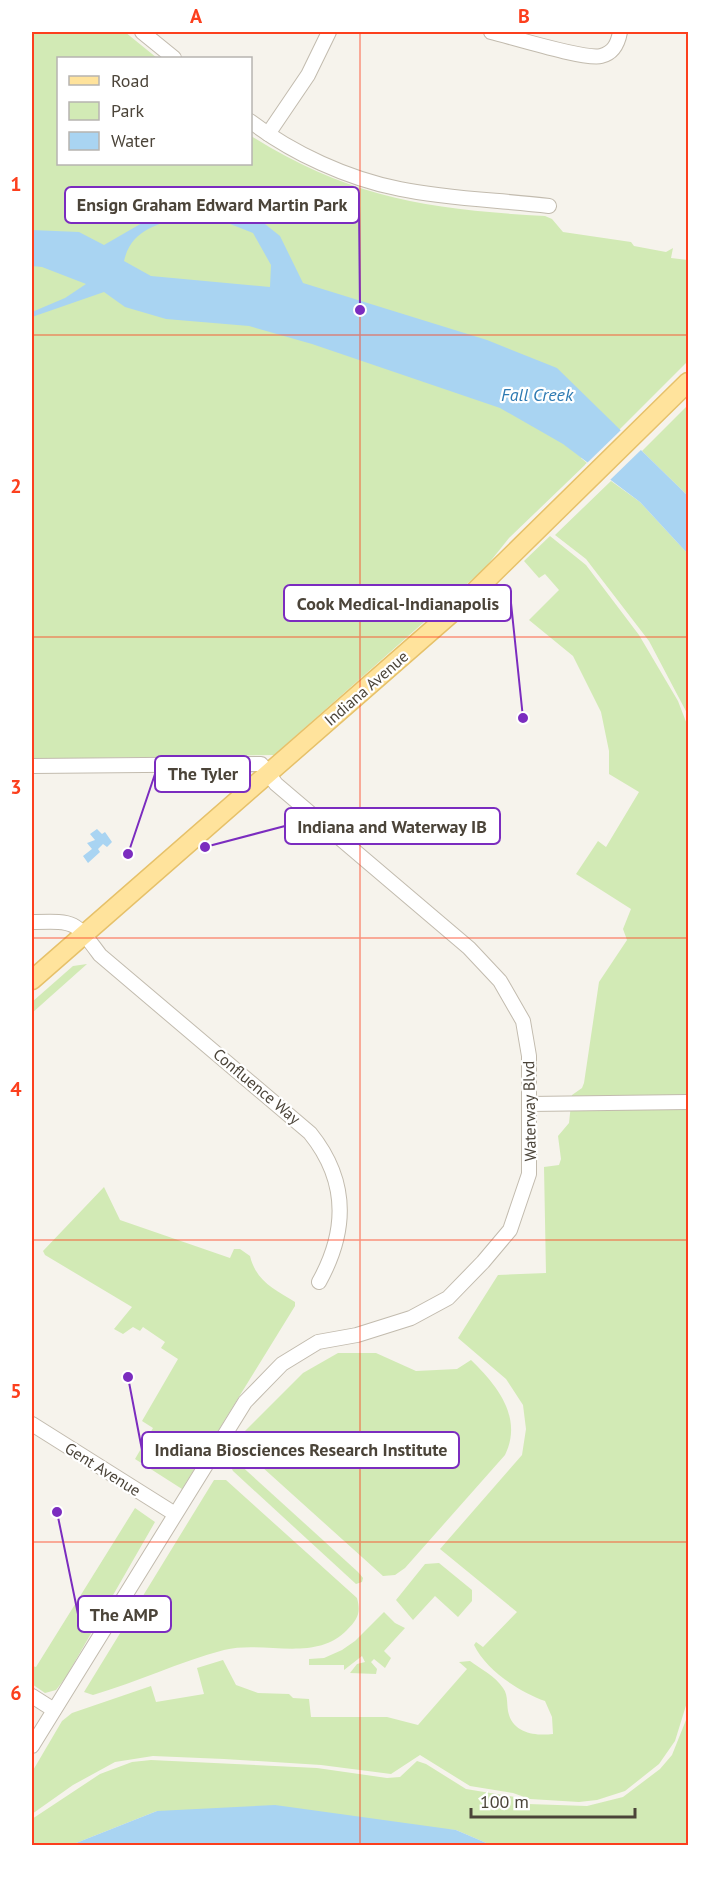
<svg xmlns="http://www.w3.org/2000/svg" width="720" height="1877" font-family="'PT Sans',sans-serif">
	<style>
		.green { fill: #d2eab5 }
		.water { fill: #a9d4f2; fill-rule: evenodd }
		.pier { fill: #f6f3ec }
		.lines { fill: none; stroke-linecap: round; stroke-linejoin: round }
		.minor-casing { stroke: #c2bbae; stroke-width: 16 }
		.major-casing { stroke: #e6c16a; stroke-width: 21 }
		.minor { stroke: #fff; stroke-width: 14 }
		.major { stroke: #ffe39c; stroke-width: 18 }
		.grid { fill: none; stroke: #fc3f1d; stroke-width: 1.5; stroke-opacity: 0.55 }
		.labels { text-anchor: middle; dominant-baseline: central; stroke-width: 4.5; stroke-linejoin: round; paint-order: stroke }
		.street-label { font-size: 16px; fill: #4b4439; stroke: #fff }
		.water-label { font-size: 18px; font-style: italic; fill: #2e7ab2; stroke: #fff }
		.leader { fill: none; stroke: #7b2cbf; stroke-width: 2 }
		.callout-dot { fill: #7b2cbf; stroke: #fff; stroke-width: 2 }
		.callout { fill: #fff; stroke: #7b2cbf; stroke-width: 2 }
		.callout-label { font-size: 18px; text-anchor: middle; font-weight: bold; fill: #4b4439 }
		.neatline { fill: none; stroke: #fc3f1d; stroke-width: 2 }
		.grid-label { font-size: 20px; text-anchor: middle; font-weight: bold; fill: #fc3f1d }
	</style>
	<rect width="100%" height="100%" fill="#f6f3ec"/>
	<!-- green -->
	<g class="green">
		<path d="M32 32H125L157 58H58V164H250L251 136C350 198 430 210 545 216L552 219 563 232 631 242 634 246 666 252 673 248 671 258 688 260V361L619 430 614 426 581 458 587 463 509 538 485 568 274 755 32 759Z"/>
		<path d="M688 405V496L642 451Z"/>
		<path d="M611 481 640 502 688 554V715L649 641 586 559 555 535Z"/>
		<path d="M550 536 586 565 639 635 678 701 688 727V1699L675 1741 659 1764 625 1791 597 1800 579 1802 530 1799 513 1793 470 1786 420 1755 391 1774 321 1765 224 1759 153 1756 115 1762 73 1785 32 1814V1772L62 1721 72 1713 151 1686 156 1702 204 1694 197 1668 223 1660 236 1685 258 1693 289 1694 293 1698 309 1699 311 1717H387L418 1725 467 1669 459 1662 470 1661C481 1669 495 1676 503 1688 509 1696 506 1706 509 1715 515 1734 537 1736 553 1734L552 1717 545 1701C519 1692 486 1670 474 1645L476 1642 483 1647 517 1612 440 1549 522 1455 526 1429 523 1405 506 1379 458 1338 498 1275 546 1273 544 1167 559 1165 561 1159 558 1136 569 1123 572 1095 582 1088 584 1083 599 982 627 940 623 929 631 909 576 874 598 841 606 847 639 792 609 774V751L601 712 573 656 529 620 559 590 545 574 539 578 524 561Z"/>
		<path d="M87 964 32 1013V1002L73 966Z"/>
		<path d="M104 1187 120 1220 230 1258 234 1249H240L250 1256C256 1281 274 1289 295 1302V1306L182 1489 135 1459 153 1428 142 1421 178 1359 161 1348 165 1342 143 1327 140 1331 133 1327 123 1334 114 1329 132 1307 45 1255 43 1251Z"/>
		<path d="M338 1353H376L416 1371 457 1369 471 1360C498 1386 523 1418 505 1455L405 1568 395 1575 383 1576 242 1449 240 1436 303 1373Z"/>
		<path d="M236 1461 358 1572 363 1578 362 1582 356 1584 233 1471 229 1464Z"/>
		<path d="M214 1480H226L357 1598C361 1613 358 1619 347 1630 315 1663 264 1640 224 1650 179 1662 137 1682 93 1695L84 1692Z"/>
		<path d="M135 1508 155 1522 66 1677 56 1690 45 1693 32 1684V1666L36 1667Z"/>
		<path d="M439 1563 472 1590V1601L458 1617 435 1596 413 1620 396 1600 425 1564Z"/>
		<path d="M384 1612 395 1623 405 1628 384 1651 391 1658 385 1668 374 1659 371 1662 377 1669 376 1674 350 1673 357 1664 365 1662 362 1656 344 1670V1665H309V1659L324 1658 342 1650 355 1641Z"/>
		<path d="M688 1715V1845H491L456 1830 157 1811 71 1845 32 1846V1819L100 1774 132 1762 151 1760 317 1768 387 1778 400 1777 417 1761 426 1764 466 1789 515 1797 528 1804 587 1806 623 1797 660 1769 672 1755Z"/>
	</g>
	<!-- water -->
	<g class="water">
		<path d="M187 197 236 201 280 236 303 283 487 340 557 368 688 496V554L640 502 563 444 500 408 312 344 249 326 166 319 125 307 104 292 32 317V312L65 298 86 284 42 267 32 266V230L79 232 104 245ZM184 217 215 218 253 233 271 265 270 287 151 276 124 261C131 230 157 224 184 217Z"/>
		<path d="M97 829 102 834 105 832 112 842 107 847 103 844 98 849 100 852 88 863 83 856 92 849 87 843 95 840 90 834Z"/>
		<path d="M275 1805 456 1830 491 1845H71L157 1811Z"/>
	</g>
	<!-- pier -->
	<path class="pier" d="M622 429 643 448 608 482 585 465Z"/>
	<g class="lines">
		<!-- minor casing -->
		<g class="minor-casing">
			<g id="minor">
				<path d="M142 32 174 58"/>
				<path d="M491 32C512 37 585 60 601 56 614 53 618 43 620 32"/>
				<path d="M250 121C292 153 348 179 400 189 448 199 500 200 549 206"/>
				<path d="M268 134 308 75 329 32"/>
				<path d="M32 766 261 764 276 784 469 948 500 981 523 1021 529 1056V1174L510 1230 483 1262 448 1298 411 1318 357 1335 318 1342 282 1364 245 1402 32 1746"/>
				<path d="M32 922C75 921 74 920 100 955L310 1133C348 1180 348 1230 319 1282"/>
				<path d="M529 1104 688 1102"/>
				<path d="M32 1424 175 1514"/>
				<path d="M32 1696 54 1710"/>
			</g>
		</g>
		<!-- major casing -->
		<g class="major-casing">
			<path id="major" d="M32 980 462 604 688 382"/>
		</g>
		<!-- minor -->
		<use href="#minor" class="minor"/>
		<!-- major -->
		<use href="#major" class="major"/>
	</g>
	<!-- grid -->
	<path class="grid" d="M360 32V1846M32 335H688M32 637H688M32 938H688M32 1240H688M32 1542H688"/>
	<g class="labels">
		<!-- street labels -->
		<g class="street-label">
			<text transform="translate(366 688) rotate(-41)">Indiana Avenue</text>
			<text transform="translate(257 1086) rotate(40)">Confluence Way</text>
			<text transform="translate(529 1111) rotate(-91)">Waterway Blvd</text>
			<text transform="translate(103 1469) rotate(32)">Gent Avenue</text>
		</g>
		<!-- water labels -->
		<g class="water-label">
			<text x="537" y="394">Fall Creek</text>
		</g>
	</g>
	<!-- callouts -->
	<path class="leader" d="M360 310L359 205M523 718L511 603M128 854L155 774M205 847L285 826M128 1377L142 1450M57 1512L78 1614"/>
	<g class="callout-dot">
		<circle cx="360" cy="310" r="6"/>
		<circle cx="523" cy="718" r="6"/>
		<circle cx="128" cy="854" r="6"/>
		<circle cx="205" cy="847" r="6"/>
		<circle cx="128" cy="1377" r="6"/>
		<circle cx="57" cy="1512" r="6"/>
	</g>
	<g class="callout">
		<rect x="65" y="187" width="294" height="36" rx="6"/>
		<rect x="284" y="585" width="227" height="36" rx="6"/>
		<rect x="155" y="756" width="95" height="36" rx="6"/>
		<rect x="285" y="808" width="215" height="36" rx="6"/>
		<rect x="142" y="1432" width="317" height="36" rx="6"/>
		<rect x="78" y="1596" width="93" height="36" rx="6"/>
	</g>
	<g class="callout-label">
		<text x="212" y="211">Ensign Graham Edward Martin Park</text>
		<text x="398" y="610">Cook Medical-Indianapolis</text>
		<text x="203" y="780">The Tyler</text>
		<text x="392" y="833">Indiana and Waterway IB</text>
		<text x="301" y="1456">Indiana Biosciences Research Institute</text>
		<text x="124" y="1621">The AMP</text>
	</g>
	<!-- border -->
	<rect width="720" height="1877" fill="none" stroke="#ffffff" stroke-width="66"/>
	<!-- legend -->
	<rect x="57" y="57" width="195" height="108" fill="#ffffff" stroke="#b7b4b0" stroke-width="1.5"/>
	<rect x="69" y="76" width="30" height="9" fill="#ffe39c" stroke="#b7b4b0" stroke-width="1.5"/>
	<text x="111" y="87" font-size="18" fill="#4b4439">Road</text>
	<rect x="69" y="102" width="30" height="18" fill="#d2eab5" stroke="#b7b4b0" stroke-width="1.5"/>
	<text x="111" y="117" font-size="18" fill="#4b4439">Park</text>
	<rect x="69" y="132" width="30" height="18" fill="#a9d4f2" stroke="#b7b4b0" stroke-width="1.5"/>
	<text x="111" y="147" font-size="18" fill="#4b4439">Water</text>
	<!-- scale -->
	<path d="M471 1808v9h164v-9" fill="none" stroke="#4b4439" stroke-width="3"/>
	<text x="480" y="1808" font-size="18" fill="#4b4439" stroke="#ffffff" stroke-width="4.5" paint-order="stroke">100 m</text>
	<rect x="33" y="33" width="654" height="1811" class="neatline"/>
	<g class="grid-label">
		<text x="196" y="23">A</text>
		<text x="524" y="23">B</text>
		<text x="16" y="191">1</text>
		<text x="16" y="493">2</text>
		<text x="16" y="794">3</text>
		<text x="16" y="1096">4</text>
		<text x="16" y="1398">5</text>
		<text x="16" y="1700">6</text>
	</g>
</svg>
